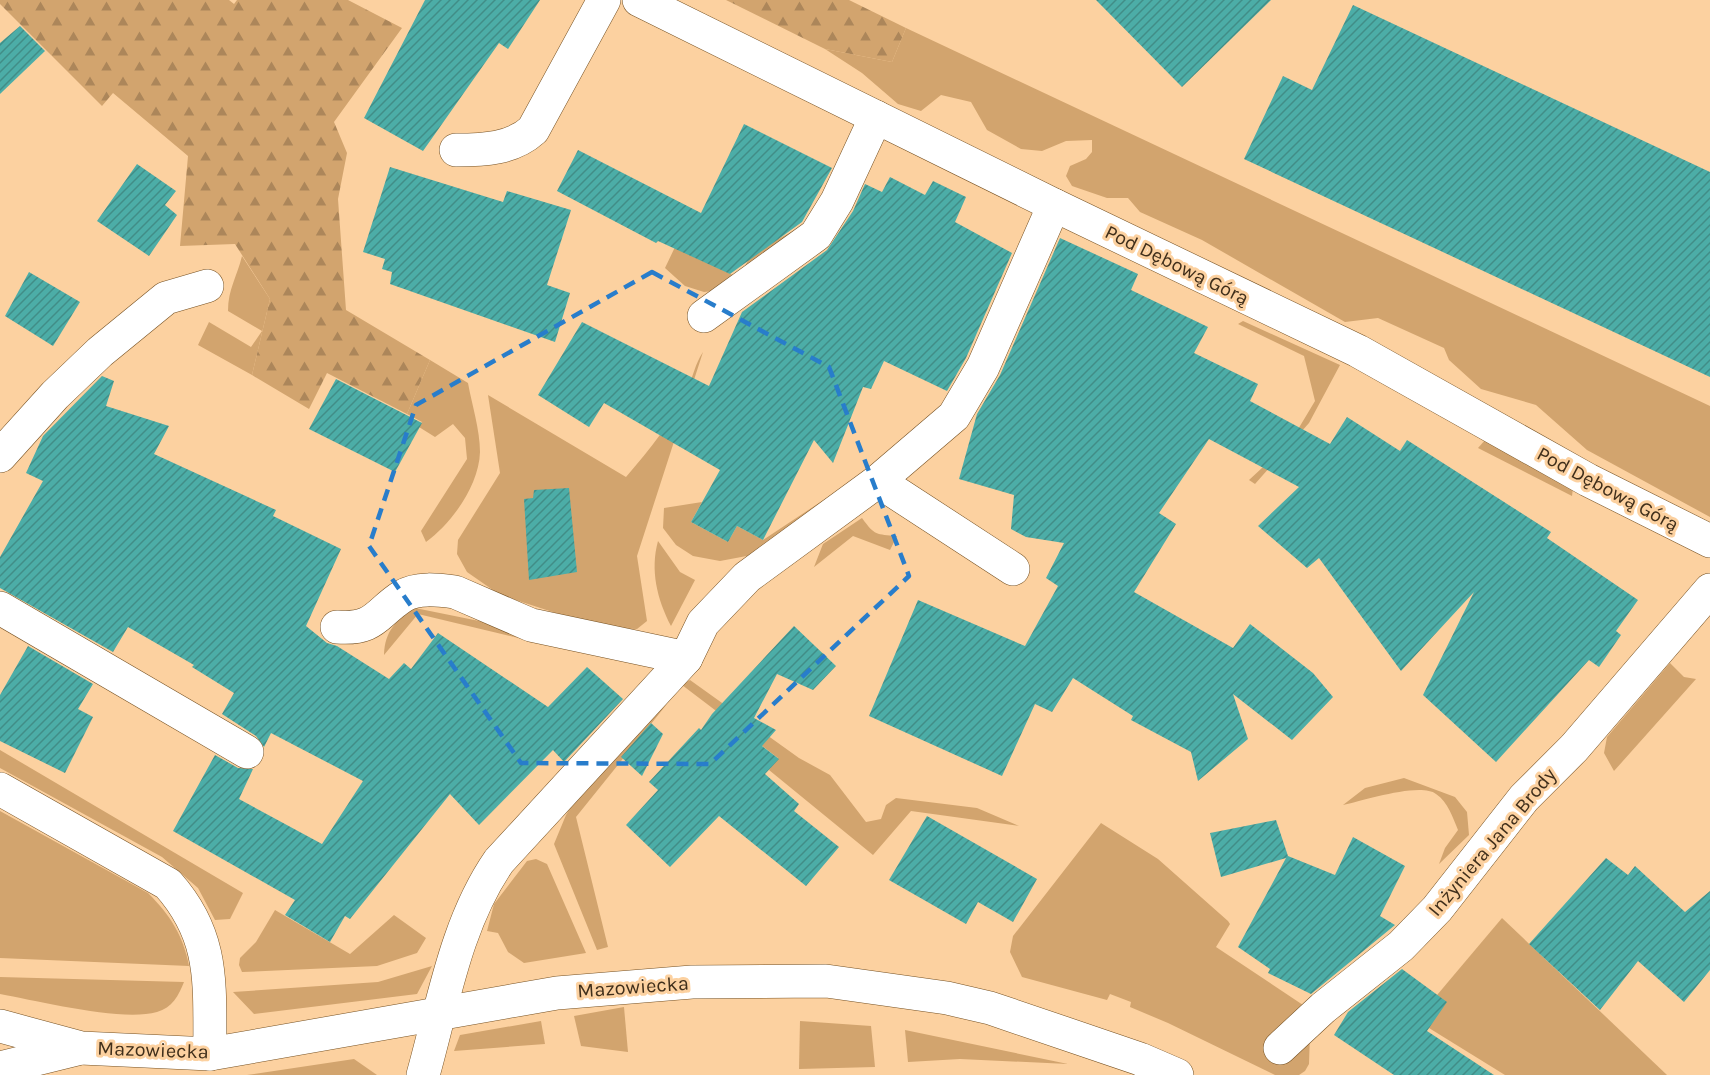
<svg xmlns="http://www.w3.org/2000/svg" width="1710" height="1075" font-family="Karla,sans-serif">
	<style>
		.grass { fill: #d2a46e }
		.forest { fill: url(#forest-firs) }
		.building { fill: url(#building-hatch) }
		.lines { fill: none; stroke-linecap: round; stroke-linejoin: round }
		.minor-casing { stroke: #765122; stroke-width: 34 }
		.minor { stroke: #fff; stroke-width: 33 }
		.marked { fill: none; stroke: #287dcb; stroke-width: 4.5; stroke-dasharray: 12 8; stroke-linejoin: round }
		.labels { text-anchor: middle; dominant-baseline: central; stroke-width: 6; stroke-linejoin: round; paint-order: stroke }
		.street-label { font-size: 20px; fill: #402f1b; stroke: #fcd1a0 }
	</style>
	<defs>
		<pattern id="forest-firs" width="22" height="20" patternUnits="userSpaceOnUse" patternTransform="scale(1.5)"><rect width="22" height="20" fill="#d2a46e"/><path d="M5 1l3.5 6h-7zM16 11l3.5 6h-7z" fill="#ac865a"/></pattern>
		<pattern id="building-hatch" width="6" height="6" patternUnits="userSpaceOnUse" patternTransform="scale(1.5)"><rect width="6" height="6" fill="#4cada7"/><path d="M-1 1l2-2M0 6l6-6M5 7l2-2" fill="none" stroke="#418d87"/></pattern>
	</defs>
	<rect width="100%" height="100%" fill="#fcd1a0"/>
	<!-- grass -->
	<g class="grass">
		<path d="M906 28 1710 406V517L1587 450 1536 405 1481 389 1449 360 1444 348 1378 318 1345 322 1202 240 1140 212 1128 198H1107L1072 186 1066 176 1070 166 1086 159 1092 152V140L1066 141 1042 151 1021 149 987 130 971 102 941 95 921 111 898 104 862 73 825 49 892 62Z"/>
		<path d="M813 220 730 289 704 292 685 286 665 268 675 247 739 278 751 254Z"/>
		<path d="M242 256 270 299 252 375 198 345 209 322 251 347 262 331 228 311C228 289 237 277 242 256Z"/>
		<path d="M1243 321 1340 365 1309 423 1255 484 1249 480 1291 441 1315 401 1304 356 1238 324Z"/>
		<path d="M703 352 637 556 647 621 637 629 602 628 500 595 467 572 457 554 458 540 500 473 488 395 626 477C651 448 670 424 687 390 693 377 695 364 703 352Z"/>
		<path d="M430 360 468 383C472 405 480 430 480 452 479 486 451 524 426 542L421 531 467 459 465 438 453 424 435 437 419 427 422 422 407 414Z"/>
		<path d="M1486 439 1573 488 1572 496 1478 448Z"/>
		<path d="M902 448 752 555 720 561 693 556 676 545 663 528 664 508 702 502 691 522 728 542 737 526 763 540Z"/>
		<path d="M862 518C875 536 876 534 897 536L890 550 853 536 814 567 823 544Z"/>
		<path d="M658 541 680 572 695 580 671 626C657 599 650 570 658 541Z"/>
		<path d="M415 608 636 653 660 666 654 669 650 663 531 641 418 614 384 655C385 630 396 621 415 608Z"/>
		<path d="M1670 663 1684 677 1696 679 1614 771 1604 753 1607 737Z"/>
		<path d="M690 680 799 758 830 775 866 822 881 819 886 805 896 798 977 808 1019 826 911 811 873 855 769 770 778 758 682 685Z"/>
		<path d="M667 704 576 817 608 947 597 950 554 844 566 815 586 782Z"/>
		<path d="M0 750 243 893 230 919 215 920 198 888 162 857 0 768Z"/>
		<path d="M1404 778 1455 797 1467 812 1469 835 1439 864 1445 848 1458 830C1453 818 1448 802 1436 794 1420 782 1363 801 1343 805L1365 788Z"/>
		<path d="M0 811 148 893C170 915 183 935 189 966L0 958Z"/>
		<path d="M1101 823 1158 859 1228 921 1230 924 1216 947 1303 1005 1310 1033 1309 1064 1305 1071 1299 1075H1275L1168 1023 1130 1007 1131 1002 1110 994 1107 1000 1022 977 1010 952 1013 936Z"/>
		<path d="M536 859 547 864 586 953 524 963 508 952 498 933 487 931 494 904 527 861Z"/>
		<path d="M275 910 350 954 394 915 426 938 417 953 377 966 242 972 239 965 240 958 256 942Z"/>
		<path d="M1502 918 1667 1075H1505L1416 1020Z"/>
		<path d="M432 966 417 994 254 1014 233 992 378 982Z"/>
		<path d="M0 977 184 982C179 995 172 1008 157 1012 121 1022 39 1001 0 994Z"/>
		<path d="M624 1007 628 1052 581 1046 574 1016Z"/>
		<path d="M541 1021 545 1044 454 1051 460 1035Z"/>
		<path d="M800 1021 871 1026 875 1067 799 1069Z"/>
		<path d="M905 1030 1068 1064 960 1059 908 1062Z"/>
		<path d="M354 1059 377 1075H247Z"/>
	</g>
	<!-- forest -->
	<g class="forest">
		<path d="M0 0H229L234 4 237 0H348L402 28 334 122 347 153 338 199 346 310 430 360 407 414 327 373 309 409 252 375 270 299 235 244 180 246 188 156 113 93 102 106 0 4Z"/>
		<path d="M726 0H849L906 28 892 62 825 49Z"/>
	</g>
	<!-- building -->
	<g class="building">
		<path d="M425 0H540L508 49 499 43 423 151 364 118Z"/>
		<path d="M1096 0H1271L1182 87Z"/>
		<path d="M1353 5 1710 172V377L1244 159 1283 76 1312 90Z"/>
		<path d="M20 26 45 51 0 94V43Z"/>
		<path d="M744 124 832 168 802 222 730 274 658 241 656 243 557 191 578 150 701 213Z"/>
		<path d="M137 164 176 191 165 205 177 215 149 256 97 221Z"/>
		<path d="M390 167 503 202 507 191 571 210 547 285 570 293 555 342 390 284 392 272 382 269 385 259 363 252Z"/>
		<path d="M890 177 925 195 933 181 966 197 955 222 1012 253 966 358 947 391 884 361 871 389 863 387 833 463 814 440 763 540 737 526 728 542 691 522 720 470 604 403 589 427 538 395 582 322 709 386 742 312 827 250 853 211 865 184 882 192Z"/>
		<path d="M1060 238 1138 274 1131 290 1208 327 1194 353 1258 384 1250 401 1330 444 1347 417 1400 451 1407 440 1551 532 1547 538 1638 600 1616 631 1621 635 1599 667 1589 660 1496 762 1423 695 1474 592 1401 671 1319 558 1307 568 1258 526 1299 487 1209 439 1159 513 1176 524 1134 592 1233 648 1250 624 1313 673 1333 697 1292 740 1233 694 1248 739 1198 781 1191 752 1131 720 1133 716 1073 678 1052 712 1035 704 1002 776 869 716 918 600 1025 646 1058 586 1046 578 1064 543 1026 537 1011 529 1014 495 959 479 977 414 1000 375Z"/>
		<path d="M29 272 80 302 53 346 5 316Z"/>
		<path d="M102 376 114 381 106 406 169 426 154 454 276 510 273 516 341 549 306 626 327 643 337 646 389 679 404 663 411 669 438 633 548 707 587 667 623 699 564 762 553 750 479 825 450 794 350 919 345 916 330 942 285 915 295 900 173 831 215 755 238 768 253 769 239 799 322 844 363 781 271 733 264 747 256 736 222 714 234 693 192 667 194 665 128 627 113 652 0 588V557L43 481 26 473 43 436Z"/>
		<path d="M336 379 422 423 395 472 309 429Z"/>
		<path d="M569 488 577 572 529 580 524 499 533 498 534 490Z"/>
		<path d="M794 626 836 666 813 690 777 674 754 718 776 730 762 746 779 759 765 774 799 804 794 811 839 847 806 886 719 816 670 867 626 825 658 790 649 782 699 728 701 730 712 714Z"/>
		<path d="M28 646 93 684 78 709 93 717 65 773 0 741V695Z"/>
		<path d="M651 723 663 734 642 776 621 757Z"/>
		<path d="M927 816 1037 879 1013 922 978 902 966 924 889 880Z"/>
		<path d="M1276 820 1288 856 1335 875 1353 837 1405 866 1380 916 1395 925 1311 994 1268 973 1270 969 1238 947 1286 858 1221 877 1210 833Z"/>
		<path d="M1606 858 1628 875 1635 866 1685 912 1710 891V970L1684 1002 1638 961 1600 1010 1529 944Z"/>
		<path d="M1402 969 1447 1002 1427 1031 1494 1075H1394L1334 1035 1348 1012Z"/>
	</g>
	<g class="lines">
		<!-- minor casing -->
		<g class="minor-casing">
			<g id="minor">
				<path d="M639 0 1054 205 1358 351 1588 480 1710 541"/>
				<path d="M456 150C484 150 512 149 533 130L604 0"/>
				<path d="M704 316 816 235 837 201 876 117"/>
				<path d="M0 456 55 395 100 352 166 298 207 286"/>
				<path d="M878 481 1013 569"/>
				<path d="M0 608 247 752"/>
				<path d="M337 627C376 630 376 613 403 596 417 587 439 590 455 592L531 625 686 658"/>
				<path d="M0 789 168 884C216 938 209 986 210 1054"/>
				<path d="M0 1026 81 1048 210 1054 557 993 692 982 826 981 947 998 990 1008 1140 1059 1177 1075"/>
				<path d="M1280 1048 1323 1008 1401 946 1437 909 1524 798 1574 748 1710 590"/>
				<path d="M0 1068 77 1049"/>
				<path d="M423 1075C443 1004 456 923 499 861L686 658 703 623 747 577 878 481 954 416 983 367 1054 205"/>
			</g>
		</g>
		<!-- minor -->
		<use href="#minor" class="minor"/>
	</g>
	<!-- marked area -->
	<path class="marked" d="M652 272 829 367 909 576 710 764 521 763 369 546 416 405Z"/>
	<g class="labels">
		<!-- street labels -->
		<g class="street-label">
			<text transform="translate(1177 265) rotate(26)">Pod Dębową Górą</text>
			<text transform="translate(1608 489) rotate(28)">Pod Dębową Górą</text>
			<text transform="translate(1492 842) rotate(-50)">Inżyniera Jana Brody</text>
			<text transform="translate(633 987) rotate(-4)">Mazowiecka</text>
			<text transform="translate(153 1050) rotate(2)">Mazowiecka</text>
		</g>
	</g>
</svg>
